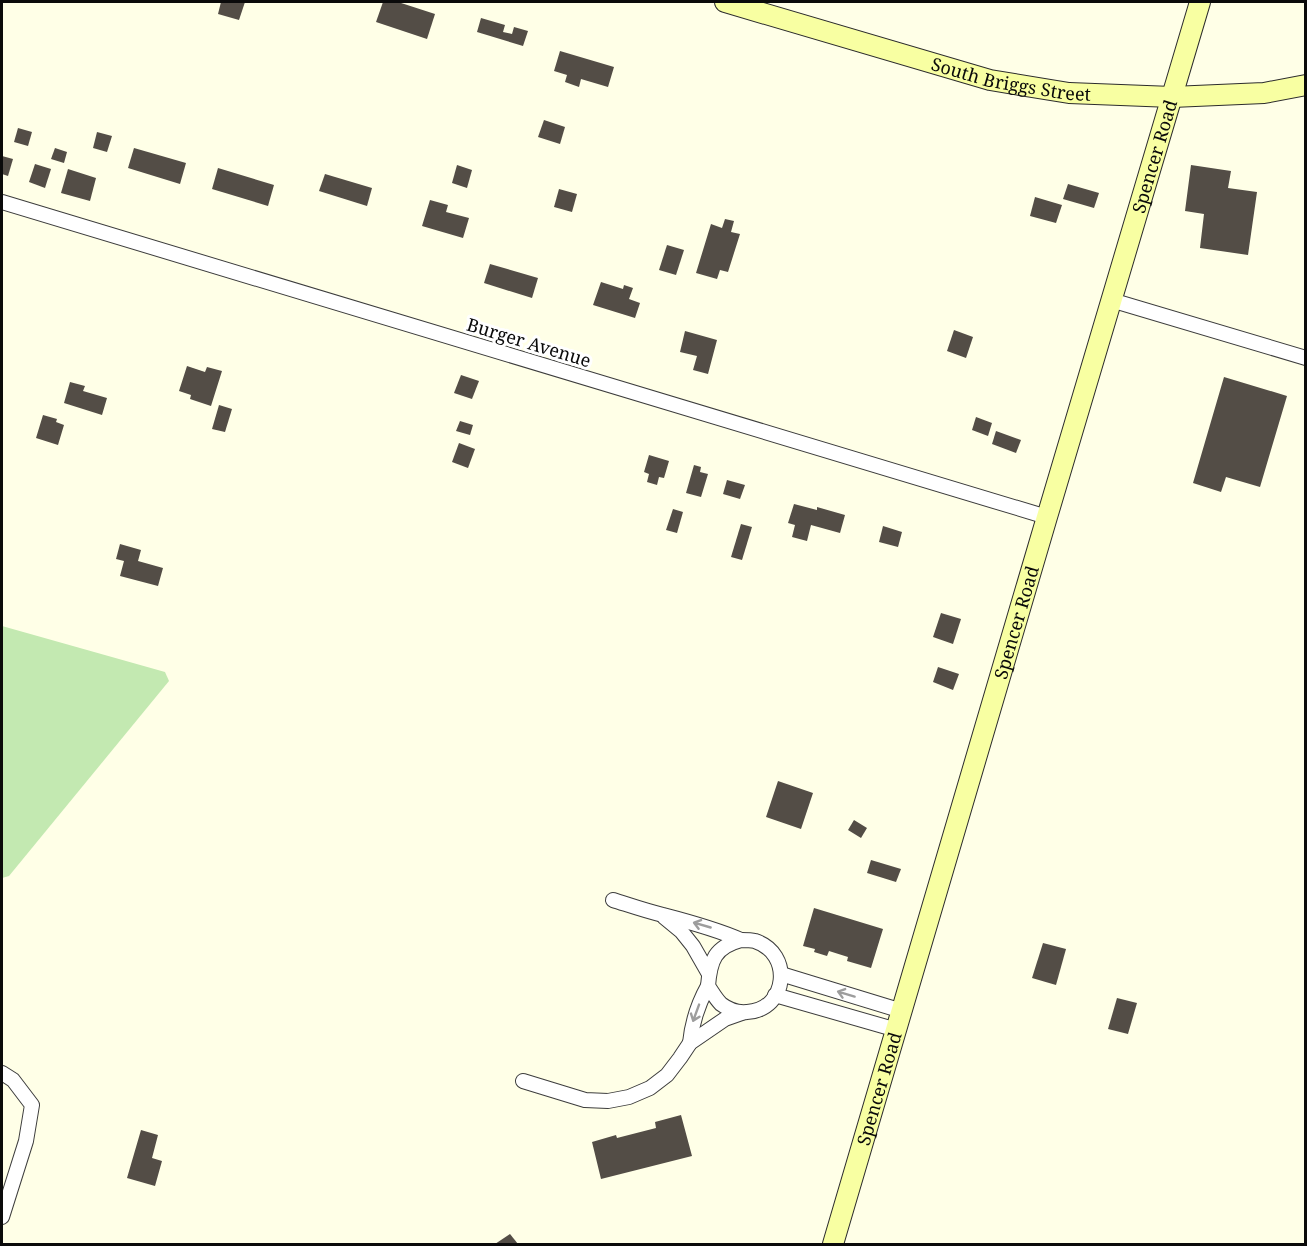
<svg xmlns="http://www.w3.org/2000/svg" width="1307" height="1246" font-family="'Noto Serif',serif">
	<style>
		.green { fill: #c3e9b1 }
		.building { fill: #534d46 }
		.lines { fill: none; stroke-linecap: round; stroke-linejoin: round }
		.street-casing { stroke: #3d3d3d; stroke-width: 16 }
		.secondary-casing { stroke: #2c2c2c; stroke-width: 22 }
		.street { stroke: #fff; stroke-width: 14 }
		.secondary { stroke: #f8ffa2; stroke-width: 20 }
		.oneway { stroke: #9d9d9d }
		.labels { text-anchor: middle; dominant-baseline: central; stroke-width: 6; stroke-linejoin: round; paint-order: stroke }
		.street-label { font-size: 18px; fill: #0a0a0a; stroke: #fff }
	</style>
	<rect width="100%" height="100%" fill="#ffffe7"/>
	<!-- green -->
	<path class="green" d="M2 626 165 672 169 681 9 876 2 878Z"/>
	<!-- building -->
	<g class="building">
		<path d="M221 2H245L239 20 218 14Z"/>
		<path d="M383 2H398L435 14 427 39 376 22Z"/>
		<path d="M481 18 505 25 503 32 512 34 514 27 528 31 523 46 477 32Z"/>
		<path d="M560 51 614 67 608 87 581 79 579 87 565 82 567 75 554 71Z"/>
		<path d="M544 120 565 127 560 144 538 137Z"/>
		<path d="M18 128 32 132 28 146 14 142Z"/>
		<path d="M97 132 112 136 107 152 93 148Z"/>
		<path d="M55 148 67 152 64 163 51 159Z"/>
		<path d="M134 148 186 163 180 184 128 168Z"/>
		<path d="M2 156 13 159 8 176 2 174Z"/>
		<path d="M35 164 51 169 45 188 29 182Z"/>
		<path d="M457 165 472 170 467 188 452 183Z"/>
		<path d="M1191 165 1231 171 1228 188 1257 192 1248 255 1200 248 1204 214 1185 211Z"/>
		<path d="M218 168 274 185 268 206 212 189Z"/>
		<path d="M68 169 96 178 90 201 61 193Z"/>
		<path d="M325 174 372 188 367 206 319 191Z"/>
		<path d="M1068 184 1099 193 1094 208 1063 199Z"/>
		<path d="M559 189 577 194 572 212 554 207Z"/>
		<path d="M1035 197 1062 205 1056 223 1030 216Z"/>
		<path d="M430 200 448 205 446 212 469 218 463 238 422 226Z"/>
		<path d="M725 219 734 221 731 232 740 234 728 272 720 270 717 279 696 273 711 224 722 228Z"/>
		<path d="M667 245 684 250 676 275 659 270Z"/>
		<path d="M490 264 538 278 532 298 484 283Z"/>
		<path d="M601 282 623 289 624 285 633 288 629 299 640 303 635 318 593 305Z"/>
		<path d="M954 330 973 337 966 358 947 351Z"/>
		<path d="M685 331 717 340 708 374 693 370 697 356 680 352Z"/>
		<path d="M187 366 205 372 207 367 222 371 211 406 190 399 191 395 179 391Z"/>
		<path d="M461 375 479 381 472 399 454 393Z"/>
		<path d="M1224 377 1287 396 1260 487 1226 477 1221 492 1193 483Z"/>
		<path d="M70 382 85 386 83 391 107 398 102 415 64 403Z"/>
		<path d="M219 405 232 409 225 432 212 429Z"/>
		<path d="M43 415 57 419 56 422 64 425 58 445 36 438Z"/>
		<path d="M976 417 992 423 988 436 972 430Z"/>
		<path d="M460 421 473 425 470 435 456 431Z"/>
		<path d="M996 431 1021 440 1016 453 992 444Z"/>
		<path d="M459 443 475 449 468 468 452 462Z"/>
		<path d="M649 455 669 461 664 478 659 477 657 485 647 482 649 474 644 472Z"/>
		<path d="M694 465 701 467 700 472 708 474 701 497 686 493Z"/>
		<path d="M727 480 745 485 740 499 723 494Z"/>
		<path d="M794 504 817 510V507L845 515 840 533 811 525 807 541 792 537 795 525 788 523Z"/>
		<path d="M673 509 683 512 677 533 666 530Z"/>
		<path d="M741 524 752 527 742 560 731 557Z"/>
		<path d="M883 526 902 532 898 547 879 542Z"/>
		<path d="M120 544 141 550 138 561 163 568 158 586 120 576 124 561 116 559Z"/>
		<path d="M941 613 961 619 953 644 933 637Z"/>
		<path d="M938 667 959 674 953 690 933 682Z"/>
		<path d="M778 781 813 793 801 829 766 817Z"/>
		<path d="M854 820 867 828 861 838 848 830Z"/>
		<path d="M871 860 901 869 896 882 867 873Z"/>
		<path d="M814 908 883 929 871 968 847 961 848 957 829 951 827 956 814 952 815 949 803 946Z"/>
		<path d="M1043 943 1066 949 1056 985 1032 978Z"/>
		<path d="M1117 998 1137 1003 1128 1034 1108 1029Z"/>
		<path d="M681 1115 692 1156 601 1179 592 1142 616 1135 617 1138 656 1128 655 1122Z"/>
		<path d="M141 1130 158 1135 152 1158 162 1161 155 1186 127 1178Z"/>
		<path d="M510 1234 518 1244H495Z"/>
	</g>
	<g class="lines">
		<!-- street casing -->
		<g class="street-casing">
			<g id="street">
				<path d="M2 202 1047 517"/>
				<path d="M1111 300 1306 358"/>
				<path d="M613 900C629 905 646 911 663 915 690 922 716 929 741 940"/>
				<path d="M664 917 681 931 693 946 709 974"/>
				<path d="M741 940C746 940 751 940 755 941 793 953 788 1010 747 1012 738 1013 729 1010 721 1004 716 999 712 992 708 986 710 960 715 947 741 940Z"/>
				<path d="M781 974 902 1011"/>
				<path d="M775 995 897 1030"/>
				<path d="M690 1043C692 1022 698 1004 708 986"/>
				<path d="M2 1073 13 1080 32 1105 26 1141 2 1217"/>
				<path d="M523 1081 585 1100 608 1101 629 1097 650 1088 667 1075 680 1058 690 1043 725 1019 742 1013"/>
			</g>
		</g>
		<!-- secondary casing -->
		<g class="secondary-casing">
			<g id="secondary">
				<path id="s1" d="M725 2 990 80 1069 93 1172 97 1264 93 1306 85"/>
				<path id="s2" d="M833 1244 1047 517 1200 2"/>
			</g>
		</g>
		<!-- street -->
		<use href="#street" class="street"/>
		<!-- secondary -->
		<use href="#secondary" class="secondary"/>
	</g>
	<!-- one-way arrows -->
	<defs><path id="oneway-shaft" d="M-6 0H5M1.5-3L5.5 0L1.5 3" fill="none" stroke-width="1.6" stroke-linecap="round" stroke-linejoin="round" transform="scale(1.5)"/></defs>
	<g class="oneway">
		<use href="#oneway-shaft" transform="translate(702 925) rotate(-164)"/>
		<use href="#oneway-shaft" transform="translate(846 994) rotate(-163)"/>
		<use href="#oneway-shaft" transform="translate(696 1013) rotate(110)"/>
	</g>
	<g class="labels">
		<!-- street labels -->
		<g class="street-label">
			<text stroke="none"><textPath href="#s1" startOffset="297">South Briggs Street</textPath></text>
			<text stroke="none"><textPath href="#s2" startOffset="1134">Spencer Road</textPath></text>
			<text transform="translate(529 342) rotate(17)">Burger Avenue</text>
			<text stroke="none"><textPath href="#s2" startOffset="648">Spencer Road</textPath></text>
			<text stroke="none"><textPath href="#s2" startOffset="162">Spencer Road</textPath></text>
		</g>
	</g>
	<!-- border -->
	<rect width="1307" height="1246" fill="none" stroke="#0a0a0a" stroke-width="6"/>
</svg>
